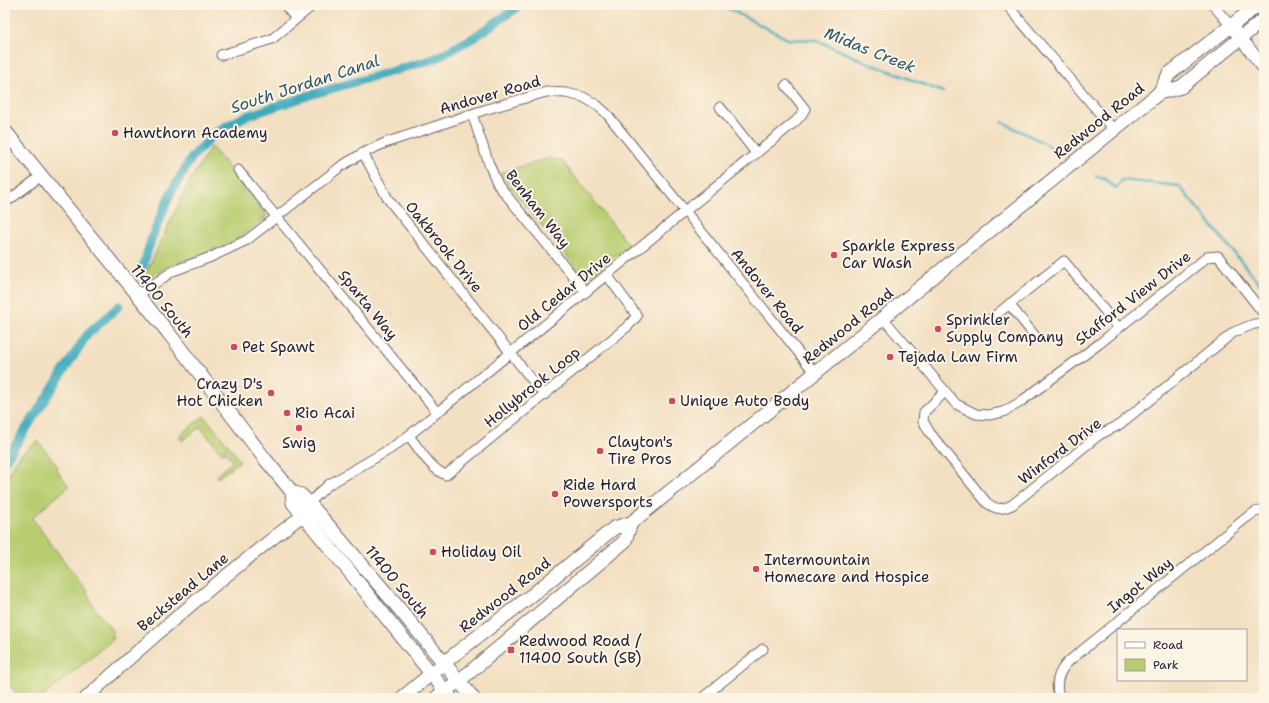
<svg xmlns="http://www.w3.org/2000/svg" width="1269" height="703" font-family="'Shantell Sans',sans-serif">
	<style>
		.green { fill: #b8cd71; stroke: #6d7856 }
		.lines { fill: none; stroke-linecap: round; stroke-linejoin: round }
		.stream { stroke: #3eaabd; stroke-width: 2.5 }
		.canal { stroke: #3eaabd; stroke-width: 9 }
		.street-casing { stroke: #6b646a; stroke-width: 11 }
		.secondary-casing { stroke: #6b646a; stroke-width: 14 }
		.primary-casing { stroke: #6b646a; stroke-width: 15 }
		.street { stroke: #fff; stroke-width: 9 }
		.secondary { stroke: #fff; stroke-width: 12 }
		.primary { stroke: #fff; stroke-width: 13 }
		.poi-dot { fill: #d1495b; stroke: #fcf5e5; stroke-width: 1.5 }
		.labels { text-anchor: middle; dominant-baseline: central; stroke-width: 4; stroke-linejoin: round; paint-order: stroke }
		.street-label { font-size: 15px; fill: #22223b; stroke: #fcf5e5 }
		.poi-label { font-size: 15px; fill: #22223b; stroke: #fcf5e5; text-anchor: start }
		.water-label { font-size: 16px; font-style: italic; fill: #2d586f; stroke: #fcf5e5 }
	</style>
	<rect width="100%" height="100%" fill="#fcf5e5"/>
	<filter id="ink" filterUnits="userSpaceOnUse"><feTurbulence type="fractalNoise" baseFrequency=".025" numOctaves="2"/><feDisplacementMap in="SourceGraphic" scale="8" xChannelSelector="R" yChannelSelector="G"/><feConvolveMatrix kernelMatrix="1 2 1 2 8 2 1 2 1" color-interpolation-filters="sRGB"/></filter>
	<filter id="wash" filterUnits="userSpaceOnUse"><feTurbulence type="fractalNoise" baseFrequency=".012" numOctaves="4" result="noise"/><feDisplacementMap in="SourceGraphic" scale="16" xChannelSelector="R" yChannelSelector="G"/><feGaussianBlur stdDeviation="0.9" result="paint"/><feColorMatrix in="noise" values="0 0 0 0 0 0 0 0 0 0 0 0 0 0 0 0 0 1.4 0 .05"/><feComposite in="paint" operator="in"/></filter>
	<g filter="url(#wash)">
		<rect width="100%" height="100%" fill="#f3dfc1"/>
		<!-- green -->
		<g class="green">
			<path d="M211 146 266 214V217L239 238 228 245 169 266 148 278 144 277 187 186Z"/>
			<path d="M550 158 562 161 629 245 589 278H585L507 183 500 173Z"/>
			<path d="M204 416 228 445 220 451 200 427 182 441 179 436Z"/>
			<path d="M38 441 58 467 57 471 69 486 32 518 87 592 93 606 113 632 112 640 41 698H20L5 679V479L20 455Z"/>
			<path d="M229 446 240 461 218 478 216 476 233 461 225 452 222 454 221 453Z"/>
		</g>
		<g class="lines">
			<!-- stream -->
			<g class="stream">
				<path d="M721 5 788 39 816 40 866 62 943 92"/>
				<path d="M1002 122 1052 147"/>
				<path d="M1096 176 1107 180 1111 185 1116 188 1122 180 1179 186 1264 289"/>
			</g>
			<!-- canal -->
			<g class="canal">
				<path d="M142 269 152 237 169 196 192 157 217 131 244 117 310 95 434 59 473 38 521 5"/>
				<path d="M5 461 87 335 119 306"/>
			</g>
		</g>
	</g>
	<g filter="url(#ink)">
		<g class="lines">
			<!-- street casing -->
			<g class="street-casing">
				<g id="street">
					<path d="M285 5 296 19"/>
					<path d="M1007 5 1114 130"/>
					<path d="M1213 5 1231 26"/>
					<path d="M221 55 272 39 313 5"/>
					<path d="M720 107 756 153"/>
					<path d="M472 114 489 164 498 185 586 292"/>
					<path d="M363 153 388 199 544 395"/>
					<path d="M238 170 437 412"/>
					<path d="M5 203 41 176"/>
					<path d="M138 295 173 271 211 257 247 240 340 167 363 153 385 143 484 110 546 92 566 93 583 97 597 105 607 114 815 373"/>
					<path d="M1009 304 1035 336"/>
					<path d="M883 318 956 404 976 414 989 415 1003 412 1019 403 1099 344 1207 257 1218 256 1264 314"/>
					<path d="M992 318 1064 261 1118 327"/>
					<path d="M945 392 924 412 923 421 930 433 987 503C997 510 1001 510 1012 505L1099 435 1119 425 1234 332 1254 324 1264 323"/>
					<path d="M409 436C418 447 431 470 446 475L628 326 637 316 607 275"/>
					<path d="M309 503 328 485 390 449 412 433 796 121 802 114 805 109 786 85"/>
					<path d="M702 698 763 649"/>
					<path d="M1060 698C1054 684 1058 672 1069 661L1246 518 1255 512 1264 510"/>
				</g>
			</g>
			<!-- secondary casing -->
			<g class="secondary-casing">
				<g id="secondary">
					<path d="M1231 26 1264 68"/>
					<path d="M86 698C155 634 228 572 303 515"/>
				</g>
			</g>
			<!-- primary casing -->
			<g class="primary-casing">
				<g id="primary">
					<path d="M1159 93 1169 74 1258 5"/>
					<path d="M5 131 167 331 265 459 292 492 301 495 309 503 387 594 473 698"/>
					<path d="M292 492 293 503 345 566 450 697"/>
					<path d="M402 698 455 654 532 595 614 528 631 523 1159 93 1181 87 1264 19"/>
					<path d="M436 698 470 672 625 541 631 523"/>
				</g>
			</g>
			<!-- street -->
			<use href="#street" class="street"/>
			<!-- secondary -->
			<use href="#secondary" class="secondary"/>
			<!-- primary -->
			<use href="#primary" class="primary"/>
		</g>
	</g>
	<!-- markers -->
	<g class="poi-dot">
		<circle cx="115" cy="133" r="4"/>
		<circle cx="834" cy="255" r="4"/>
		<circle cx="938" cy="329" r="4"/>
		<circle cx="234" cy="347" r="4"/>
		<circle cx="890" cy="357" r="4"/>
		<circle cx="271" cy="393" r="4"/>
		<circle cx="672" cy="401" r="4"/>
		<circle cx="287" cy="413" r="4"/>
		<circle cx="299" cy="428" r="4"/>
		<circle cx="600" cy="451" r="4"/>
		<circle cx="555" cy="494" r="4"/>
		<circle cx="433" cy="552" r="4"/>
		<circle cx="756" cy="569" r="4"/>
		<rect x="507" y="646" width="8" height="8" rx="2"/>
	</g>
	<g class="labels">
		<!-- street labels -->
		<g class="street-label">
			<text transform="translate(490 95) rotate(-16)">Andover Road</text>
			<text transform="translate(1099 121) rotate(-39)">Redwood Road</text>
			<text transform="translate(538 209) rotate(52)">Benham Way</text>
			<text transform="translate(444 247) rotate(51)">Oakbrook Drive</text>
			<text transform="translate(767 291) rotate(51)">Andover Road</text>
			<text transform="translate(564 292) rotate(-39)">Old Cedar Drive</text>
			<text transform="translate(1133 298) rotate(-38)">Stafford View Drive</text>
			<text transform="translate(162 301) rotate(51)">11400 South</text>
			<text transform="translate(368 305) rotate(51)">Sparta Way</text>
			<text transform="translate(848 326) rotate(-39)">Redwood Road</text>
			<text transform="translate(532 387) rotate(-39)">Hollybrook Loop</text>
			<text transform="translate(1060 451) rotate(-37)">Winford Drive</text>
			<text transform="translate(397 582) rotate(50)">11400 South</text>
			<text transform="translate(1140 585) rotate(-39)">Ingot Way</text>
			<text transform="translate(183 592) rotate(-40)">Beckstead Lane</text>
			<text transform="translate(505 595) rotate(-38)">Redwood Road</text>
		</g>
		<!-- poi labels -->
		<g class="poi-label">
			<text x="123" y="133">Hawthorn Academy</text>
			<text x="842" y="246">Sparkle Express<tspan x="842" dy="17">Car Wash</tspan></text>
			<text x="946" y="320">Sprinkler<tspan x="946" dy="17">Supply Company</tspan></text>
			<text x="242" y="347">Pet Spawt</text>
			<text x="898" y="357">Tejada Law Firm</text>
			<text x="263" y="384" text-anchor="end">Crazy D's<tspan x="263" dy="17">Hot Chicken</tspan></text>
			<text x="680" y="401">Unique Auto Body</text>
			<text x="295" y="413">Rio Acai</text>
			<text x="608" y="442">Clayton's<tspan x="608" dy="17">Tire Pros</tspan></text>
			<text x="299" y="443" text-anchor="middle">Swig</text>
			<text x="563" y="485">Ride Hard<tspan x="563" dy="17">Powersports</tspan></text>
			<text x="441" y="552">Holiday Oil</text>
			<text x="764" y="560">Intermountain<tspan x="764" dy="17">Homecare and Hospice</tspan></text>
			<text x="519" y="641">Redwood Road /<tspan x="519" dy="17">11400 South (SB)</tspan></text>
		</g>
		<!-- water labels -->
		<g class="water-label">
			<text transform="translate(870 50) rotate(22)">Midas Creek</text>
			<text transform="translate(305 84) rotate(-18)">South Jordan Canal</text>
		</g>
	</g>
	<!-- margin -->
	<rect width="1269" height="703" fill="none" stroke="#fcf5e5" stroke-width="20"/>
	<!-- legend -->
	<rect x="1117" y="629" width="130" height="52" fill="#fcf5e5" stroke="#a5a1a1"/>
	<rect x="1125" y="642" width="20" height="6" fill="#ffffff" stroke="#a5a1a1"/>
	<text x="1153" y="649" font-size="12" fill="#22223b">Road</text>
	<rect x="1125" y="659" width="20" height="12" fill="#b8cd71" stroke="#a5a1a1"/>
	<text x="1153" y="669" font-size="12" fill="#22223b">Park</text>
</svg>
